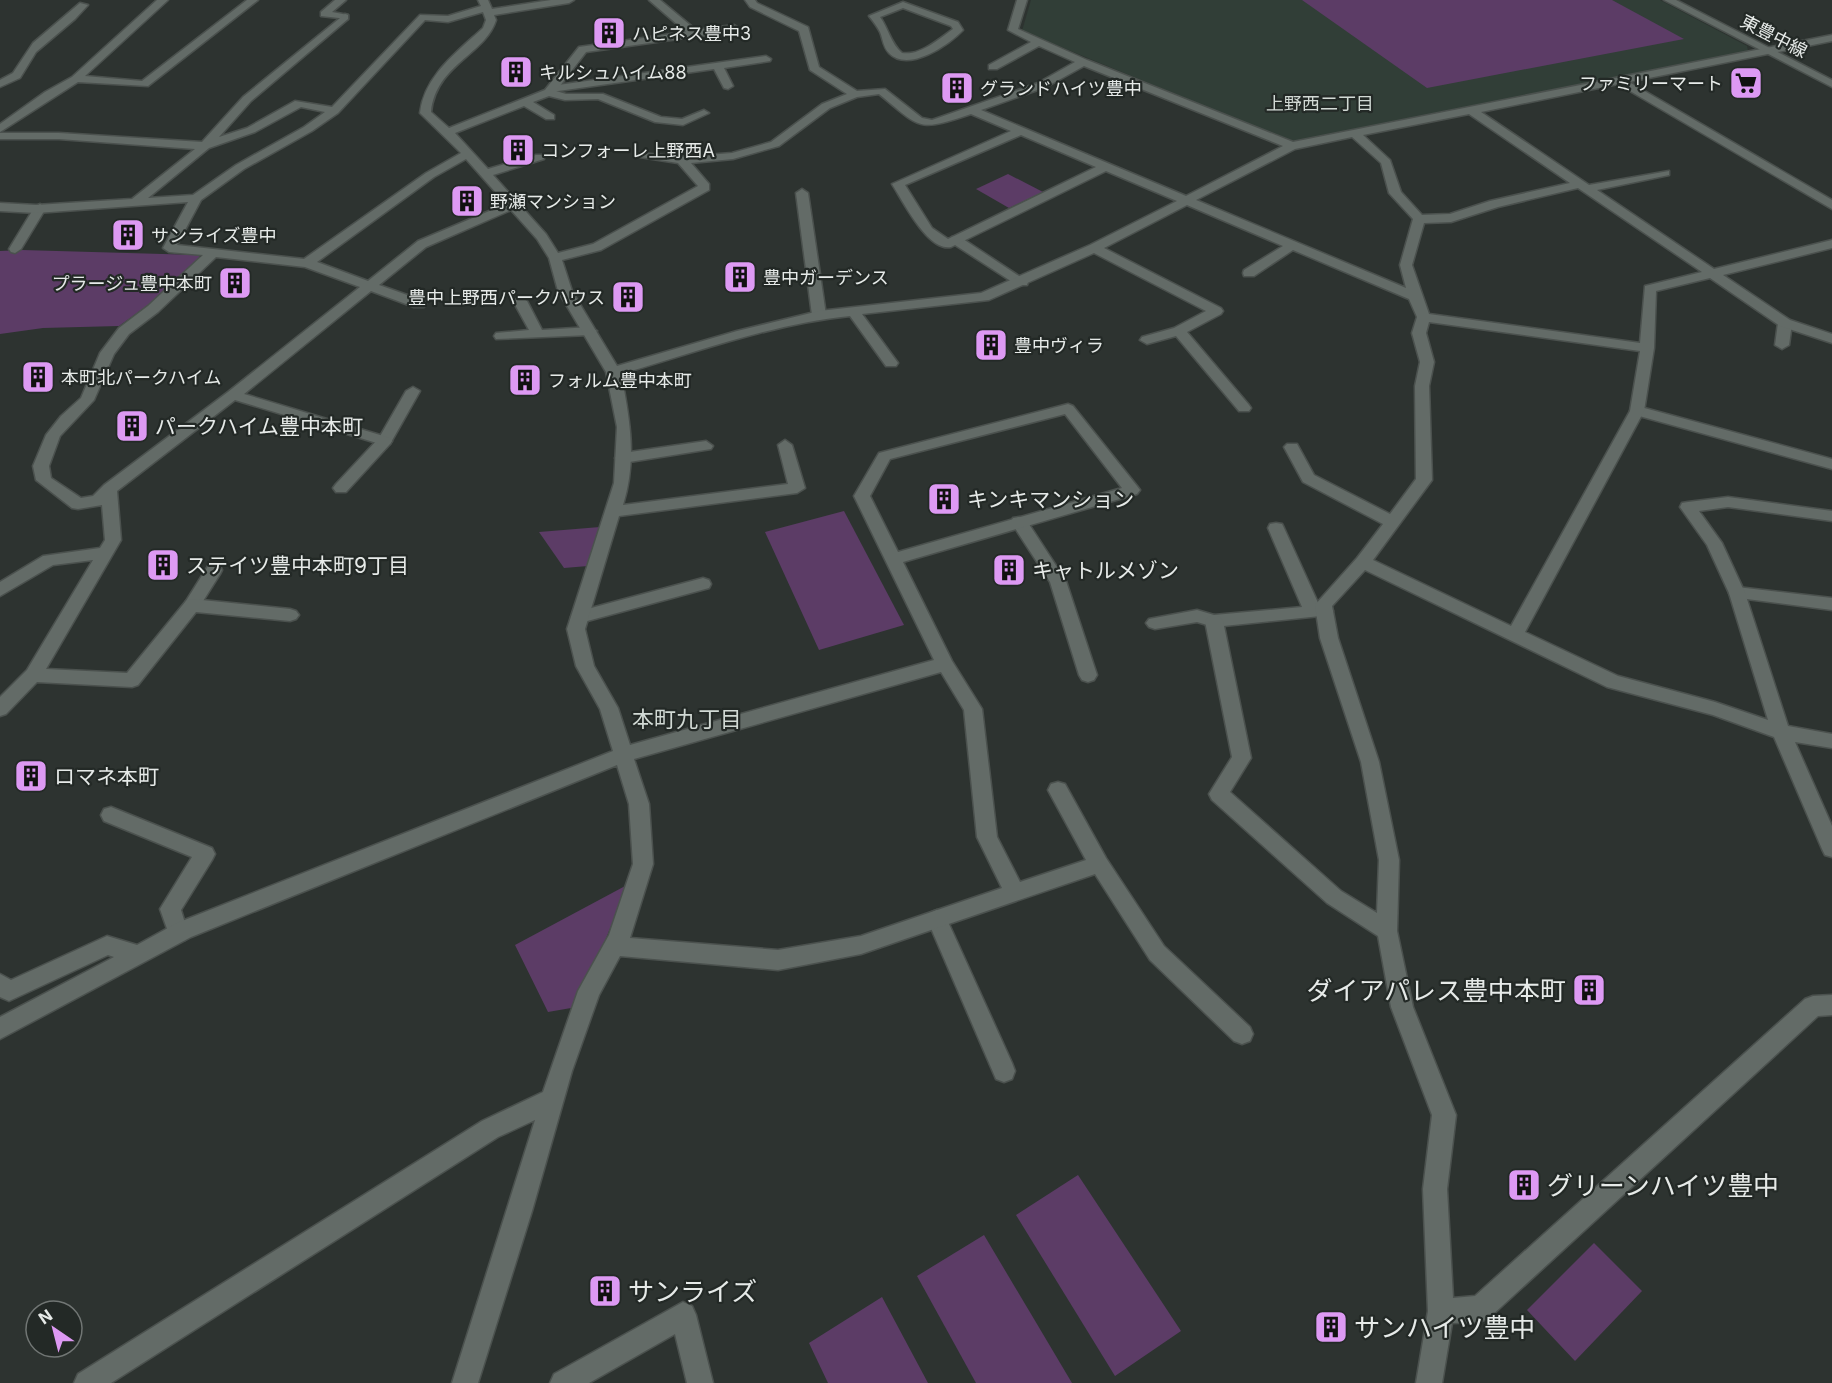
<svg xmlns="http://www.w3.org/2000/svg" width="1832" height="1383" font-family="Inter,'Noto Sans JP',sans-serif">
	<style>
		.built { fill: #313e37 }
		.green { fill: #5c3c66 }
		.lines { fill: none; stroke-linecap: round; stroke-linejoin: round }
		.service-casing { stroke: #4b514e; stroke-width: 3 }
		.minor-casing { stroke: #4b514e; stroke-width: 3 }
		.tertiary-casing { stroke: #4b514e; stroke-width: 3 }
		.service { fill: #636b67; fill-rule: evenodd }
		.minor { fill: #636b67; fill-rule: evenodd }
		.tertiary { fill: #636b67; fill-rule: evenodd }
		.labels { text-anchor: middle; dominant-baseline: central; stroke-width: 4.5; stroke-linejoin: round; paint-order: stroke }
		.far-poi-label { font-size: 18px; fill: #e6eae8; stroke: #232926; text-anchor: start }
		.far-street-label { font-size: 18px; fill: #e6eae8; stroke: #232926 }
		.far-neighbourhood-label { font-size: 18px; fill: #d1d9d4; stroke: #232926 }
		.poi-label { font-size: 21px; fill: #e6eae8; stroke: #232926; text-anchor: start }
		.neighbourhood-label { font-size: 22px; fill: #d1d9d4; stroke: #232926 }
		.near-poi-label { font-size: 26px; fill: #e6eae8; stroke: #232926; text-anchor: start }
	</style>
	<rect width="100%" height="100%" fill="#2d3330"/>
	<!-- built -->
	<path class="built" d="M1031 0H1660L1747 46 1748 51 1292 142 1022 31Z"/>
	<!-- green -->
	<g class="green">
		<path d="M1302 0H1612L1684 39 1427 88Z"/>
		<path d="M1008 174 1043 192 1009 208 976 189Z"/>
		<path d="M22 250 198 255 201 258 155 300 119 326 43 328 0 334V251Z"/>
		<path d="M844 511 904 625 819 650 765 532Z"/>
		<path d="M600 527 588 566 564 568 539 532Z"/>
		<path d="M627 885C610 927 596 971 571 1008L548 1012 515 945Z"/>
		<path d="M1078 1175 1181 1331 1115 1376 1016 1215Z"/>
		<path d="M984 1235 1072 1383H976L917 1276Z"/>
		<path d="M1594 1243 1642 1291 1575 1361 1527 1310Z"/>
		<path d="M882 1297 928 1383H828L809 1343Z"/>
	</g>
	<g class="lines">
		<!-- service casing -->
		<g class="service-casing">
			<g id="service">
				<path d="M335 0H346L332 12 348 15V19L321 16V12Z"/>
				<path d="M80 3 88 5 75 19 36 52 20 78 0 87V80L13 73 33 43Z"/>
				<path d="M766 56 771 59 770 61 724 68 733 86 728 89 724 88 714 69 551 92 546 89 551 86Z"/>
				<path d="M802 189 808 193 826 315 819 319 812 315 796 193Z"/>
				<path d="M40 204 46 208 21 249 15 253 11 252 9 249 34 208Z"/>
				<path d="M956 236 960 237 1028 282 1027 285H1017L952 243 950 240 952 237Z"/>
				<path d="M520 297 527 301 542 330 590 327 597 331 590 335 496 339 494 336 496 333 529 330 513 301Z"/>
				<path d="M1785 319 1792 323 1789 345 1782 349 1775 345 1778 323Z"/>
				<path d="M413 387 420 391 390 444 346 492H336L333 488 336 484 379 438 406 391Z"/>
				<path d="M1637 406 1832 459V469L1632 414 1630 411Z"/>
				<path d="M706 441 713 446 711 449 623 463 615 458 623 453Z"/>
				<path d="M1019 517 1025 518 1066 581 1097 675 1094 680 1088 682 1082 680 1079 675 1050 582 1011 522 1013 518Z"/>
				<path d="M1276 523 1282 524 1284 528 1319 605 1330 607 1333 611 1330 615 1214 627 1197 622 1155 629 1149 627 1146 623 1149 619 1197 610 1214 615 1302 607 1268 528 1270 524Z"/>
				<path d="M214 564 220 566 222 570 220 574 198 609H186L184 605 186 601 208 566Z"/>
				<path d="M703 578 709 580 711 584 709 588 580 623 574 621 571 617 574 613 580 611Z"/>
				<path d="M1737 587 1832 598V610L1731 597 1729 593 1731 589Z"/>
				<path d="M111 807 212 848 215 854 212 860 181 910 188 933 185 940 178 942 171 940 160 909 192 857 104 821 101 815 104 809Z"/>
				<path d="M937 910 944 913 1012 1063 1015 1071 1012 1079 1004 1082 996 1079 927 919 930 913Z"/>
			</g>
		</g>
		<!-- minor casing -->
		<g class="minor-casing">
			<g id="minor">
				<path d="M157 0H168L85 76 142 81 247 0H258L148 86 78 82 0 132V124L45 92 72 77Z"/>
				<path d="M478 0H488L492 9 551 0H574L569 3 494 15 496 20C485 55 436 64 431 112L449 128 545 90 579 47 686 32 649 0H660L696 30 734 25 739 28 734 31 586 52 556 91 566 94H603L661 117 682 119 704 110 709 113 683 125 655 122 598 99 565 100 549 96 533 102 554 115V119H546L524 106 455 133 488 169 536 155H544V159L493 175 546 234 558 253 593 244 698 186 678 163 640 157V153L682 157 732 153 771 142 822 104 847 94 810 70 799 31 750 7 745 0H755L757 3 808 27 819 67 857 91 885 89 922 118 932 120 1038 83 1075 62 1039 46 997 69H989V65L1031 42 1008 30 1017 0H1027L1018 29 1087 60 1293 142 1832 35V41L1629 82 1832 200V209L1618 84 1481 112 1589 185 1669 171V175L1597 190 1714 269 1832 240V248L1723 275 1790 320 1832 334V343L1780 326 1710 278 1656 291 1654 348 1644 411 1525 632 1618 676 1715 702 1768 720 1729 593 1707 545 1680 507 1682 503 1688 502 1728 497 1832 511V521L1728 507 1699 511 1722 543 1745 593 1788 726 1832 734V748L1795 742 1832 826V857L1825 855 1822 849 1774 737 1713 715 1607 687 1365 570 1332 606 1338 638 1379 762 1399 860 1397 931 1413 1007 1456 1115 1447 1189 1453 1298 1475 1296 1805 999 1813 996 1832 995V1015L1818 1016 1489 1318 1480 1322 1452 1323 1442 1383H1416L1428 1311 1423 1189 1432 1115 1391 1007 1378 936 1327 903 1212 800 1209 794 1232 757 1205 621 1208 617 1214 615 1220 617 1223 621 1251 758 1230 792 1341 891 1377 913 1379 860 1361 762 1320 638 1315 605 1357 558 1383 524 1303 482 1284 447 1287 444H1297L1314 475 1390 514 1416 479 1415 386 1420 362 1412 333 1417 317 1409 299 1293 250 1254 276H1244L1243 273 1244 270 1283 246 1187 205 1104 248 1221 308 1223 311 1221 314 1187 332 1249 405 1251 408 1249 411H1239L1176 336 1147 344 1140 340 1142 337 1174 328 1206 311 1094 253 989 300 862 314 898 363 896 366H886L850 316C772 324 696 352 621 374 630 420 637 460 623 505L788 484 778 445 785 440 792 445 805 488 797 493 619 516 585 629 594 666 618 708 630 745 934 660 854 496 879 453 1068 404 1073 406 1137 486 1140 490 1137 494 903 562 952 661 982 709 997 837 1020 882 1086 860 1048 790 1051 784 1058 782 1065 784 1106 858 1164 946 1250 1027 1253 1034 1250 1041 1242 1044 1234 1041 1150 960 1095 874 861 954 778 970 620 956 599 995 572 1071 532 1211 478 1383H452L535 1120 498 1137 111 1383H74L78 1374 482 1121 543 1092 578 991 609 935 633 864 629 804 617 765 191 937 0 1039V1017L114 957 108 955 9 1001 0 997V974L11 980 107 936 137 945 177 923 613 751 600 709 576 666 567 629 614 483 617 427 606 372 558 291 549 258 537 239 511 210 426 247 379 285 424 301 426 304 424 307H414L371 291 244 394 390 438 392 441 390 444H380L235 400 117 491 121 540 46 669 127 673 186 601 192 599 290 609 296 611 299 615 296 619 290 621 196 612 138 685 132 687 37 682 6 714 0 716V697L27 670 93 560 53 565 0 596V582L43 556 100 548 105 540 102 505 78 509 72 508 36 480 33 466 46 435 61 416 81 398 100 353 119 328 148 306 203 255 169 252 163 248 188 202 36 213 0 211V203L36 205 132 199 195 149 59 139H0V133H59L202 142 243 97 345 14 348 15V19L251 101 219 137 247 128 295 101 332 107 420 15 448 16 481 6ZM483 12 486 20 483 28C457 52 424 76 420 113L461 153 426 173 304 259 177 245 201 200 244 169 312 131 338 113 425 20 448 22ZM1084 66 1283 146 1186 196 981 110 1046 87ZM879 94C922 129 917 132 971 114L1011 131 892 184C903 201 928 252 951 247L1106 171 1177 201 1090 245 981 293 819 311 737 331 617 366 572 291 562 260 601 250 709 190V184L691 163 733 159 779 146 830 108 857 97ZM301 107 325 112 304 127 236 165 193 195 148 198 209 148 255 132ZM1469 114 1570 183 1490 201 1450 214 1422 215 1401 192 1390 160 1363 135ZM1021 135 1096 167 948 239 932 228 905 185ZM1352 137 1381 163 1389 193 1413 219 1400 265 1406 288 1196 200 1295 149ZM466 159 506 204 418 241 368 281 317 262 434 177ZM1578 188 1702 272 1645 286 1640 343 1429 314 1412 265 1424 223 1451 222 1498 207ZM216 257 305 267 360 287 228 392 104 485 93 496 81 498 51 478 49 466 60 436 94 400 114 354 129 334 158 312ZM1429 322 1640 351 1630 411 1511 626 1373 560 1432 480 1429 386 1434 362 1426 333ZM1065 414 1122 488 898 552 870 496 890 459ZM941 672 964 710 977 837 1002 888 861 936 778 950 630 938 653 864 649 804 634 759Z"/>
				<path d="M903 2 958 22 963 30C949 45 908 73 889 53 883 47 883 39 880 32 877 26 873 21 869 16ZM903 8 951 26 953 29C939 39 920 56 902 53 891 44 888 28 880 17Z"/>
				<path d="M683 1302 692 1306 696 1315 713 1383H687L675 1334 589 1383H550L554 1374Z"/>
			</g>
		</g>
		<!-- tertiary casing -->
		<g class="tertiary-casing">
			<path id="tertiary" d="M1664 0H1676L1832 80V87Z"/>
		</g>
		<!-- service -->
		<use href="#service" class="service"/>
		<!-- minor -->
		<use href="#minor" class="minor"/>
		<!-- tertiary -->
		<use href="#tertiary" class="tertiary"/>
	</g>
	<!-- icons -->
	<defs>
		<g id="building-square" transform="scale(1.725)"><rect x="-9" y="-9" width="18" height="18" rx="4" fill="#dd99f3" stroke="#232926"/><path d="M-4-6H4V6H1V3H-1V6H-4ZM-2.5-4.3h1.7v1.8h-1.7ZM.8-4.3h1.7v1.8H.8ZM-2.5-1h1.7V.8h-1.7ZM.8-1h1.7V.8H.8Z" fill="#111"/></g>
		<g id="supermarket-square" transform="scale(1.725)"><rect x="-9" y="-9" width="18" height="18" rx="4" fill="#dd99f3" stroke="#232926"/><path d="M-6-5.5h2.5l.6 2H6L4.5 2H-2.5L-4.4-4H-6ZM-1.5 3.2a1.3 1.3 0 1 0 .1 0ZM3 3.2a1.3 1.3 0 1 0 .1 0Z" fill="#111"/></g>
	</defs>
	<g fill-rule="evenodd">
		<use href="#building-square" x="609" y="33"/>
		<use href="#building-square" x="516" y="72"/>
		<use href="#supermarket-square" x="1746" y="83"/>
		<use href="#building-square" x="957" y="88"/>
		<use href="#building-square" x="518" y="150"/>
		<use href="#building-square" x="467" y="201"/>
		<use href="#building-square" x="128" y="235"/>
		<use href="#building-square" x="740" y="277"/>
		<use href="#building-square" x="235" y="283"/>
		<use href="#building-square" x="628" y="297"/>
		<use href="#building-square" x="991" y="345"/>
		<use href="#building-square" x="38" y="377"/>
		<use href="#building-square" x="525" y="380"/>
		<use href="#building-square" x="132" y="426"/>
		<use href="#building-square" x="944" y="499"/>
		<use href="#building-square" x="163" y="565"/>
		<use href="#building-square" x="1009" y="570"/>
		<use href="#building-square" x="31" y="776"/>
		<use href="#building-square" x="1589" y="990"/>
		<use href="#building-square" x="1524" y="1185"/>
		<use href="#building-square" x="605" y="1291"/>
		<use href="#building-square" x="1331" y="1327"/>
	</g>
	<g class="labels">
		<!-- far-poi labels -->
		<g class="far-poi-label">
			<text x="632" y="33">ハピネス豊中3</text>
			<text x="539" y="72">キルシュハイム88</text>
			<text x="1723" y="83" text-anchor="end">ファミリーマート</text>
			<text x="980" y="88">グランドハイツ豊中</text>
			<text x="541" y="150">コンフォーレ上野西A</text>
			<text x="490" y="201">野瀬マンション</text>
			<text x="151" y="235">サンライズ豊中</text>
			<text x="763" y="277">豊中ガーデンス</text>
			<text x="212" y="283" text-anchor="end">プラージュ豊中本町</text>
			<text x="605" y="297" text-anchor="end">豊中上野西パークハウス</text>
			<text x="1014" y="345">豊中ヴィラ</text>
			<text x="61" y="377">本町北パークハイム</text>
			<text x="548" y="380">フォルム豊中本町</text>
		</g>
		<!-- far-street labels -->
		<g class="far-street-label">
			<text transform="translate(1774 36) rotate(27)">東豊中線</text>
		</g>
		<!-- far-neighbourhood labels -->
		<g class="far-neighbourhood-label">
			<text x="1320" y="103">上野西二丁目</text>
		</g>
		<!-- poi labels -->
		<g class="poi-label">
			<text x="155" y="426">パークハイム豊中本町</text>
			<text x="967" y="499">キンキマンション</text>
			<text x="186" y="565">ステイツ豊中本町9丁目</text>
			<text x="1032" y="570">キャトルメゾン</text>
			<text x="54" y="776">ロマネ本町</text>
		</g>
		<!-- neighbourhood labels -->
		<g class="neighbourhood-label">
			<text x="687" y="719">本町九丁目</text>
		</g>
		<!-- near-poi labels -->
		<g class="near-poi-label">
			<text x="1566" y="990" text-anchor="end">ダイアパレス豊中本町</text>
			<text x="1547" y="1185">グリーンハイツ豊中</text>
			<text x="628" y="1291">サンライズ</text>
			<text x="1354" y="1327">サンハイツ豊中</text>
		</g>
	</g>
	<!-- north arrow -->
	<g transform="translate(54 1329) rotate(325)"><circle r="28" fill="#232926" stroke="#717674" stroke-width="1.5"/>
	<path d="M0-4.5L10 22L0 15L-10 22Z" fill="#dd99f3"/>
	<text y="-9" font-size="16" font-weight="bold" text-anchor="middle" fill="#e6eae8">N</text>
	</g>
</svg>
